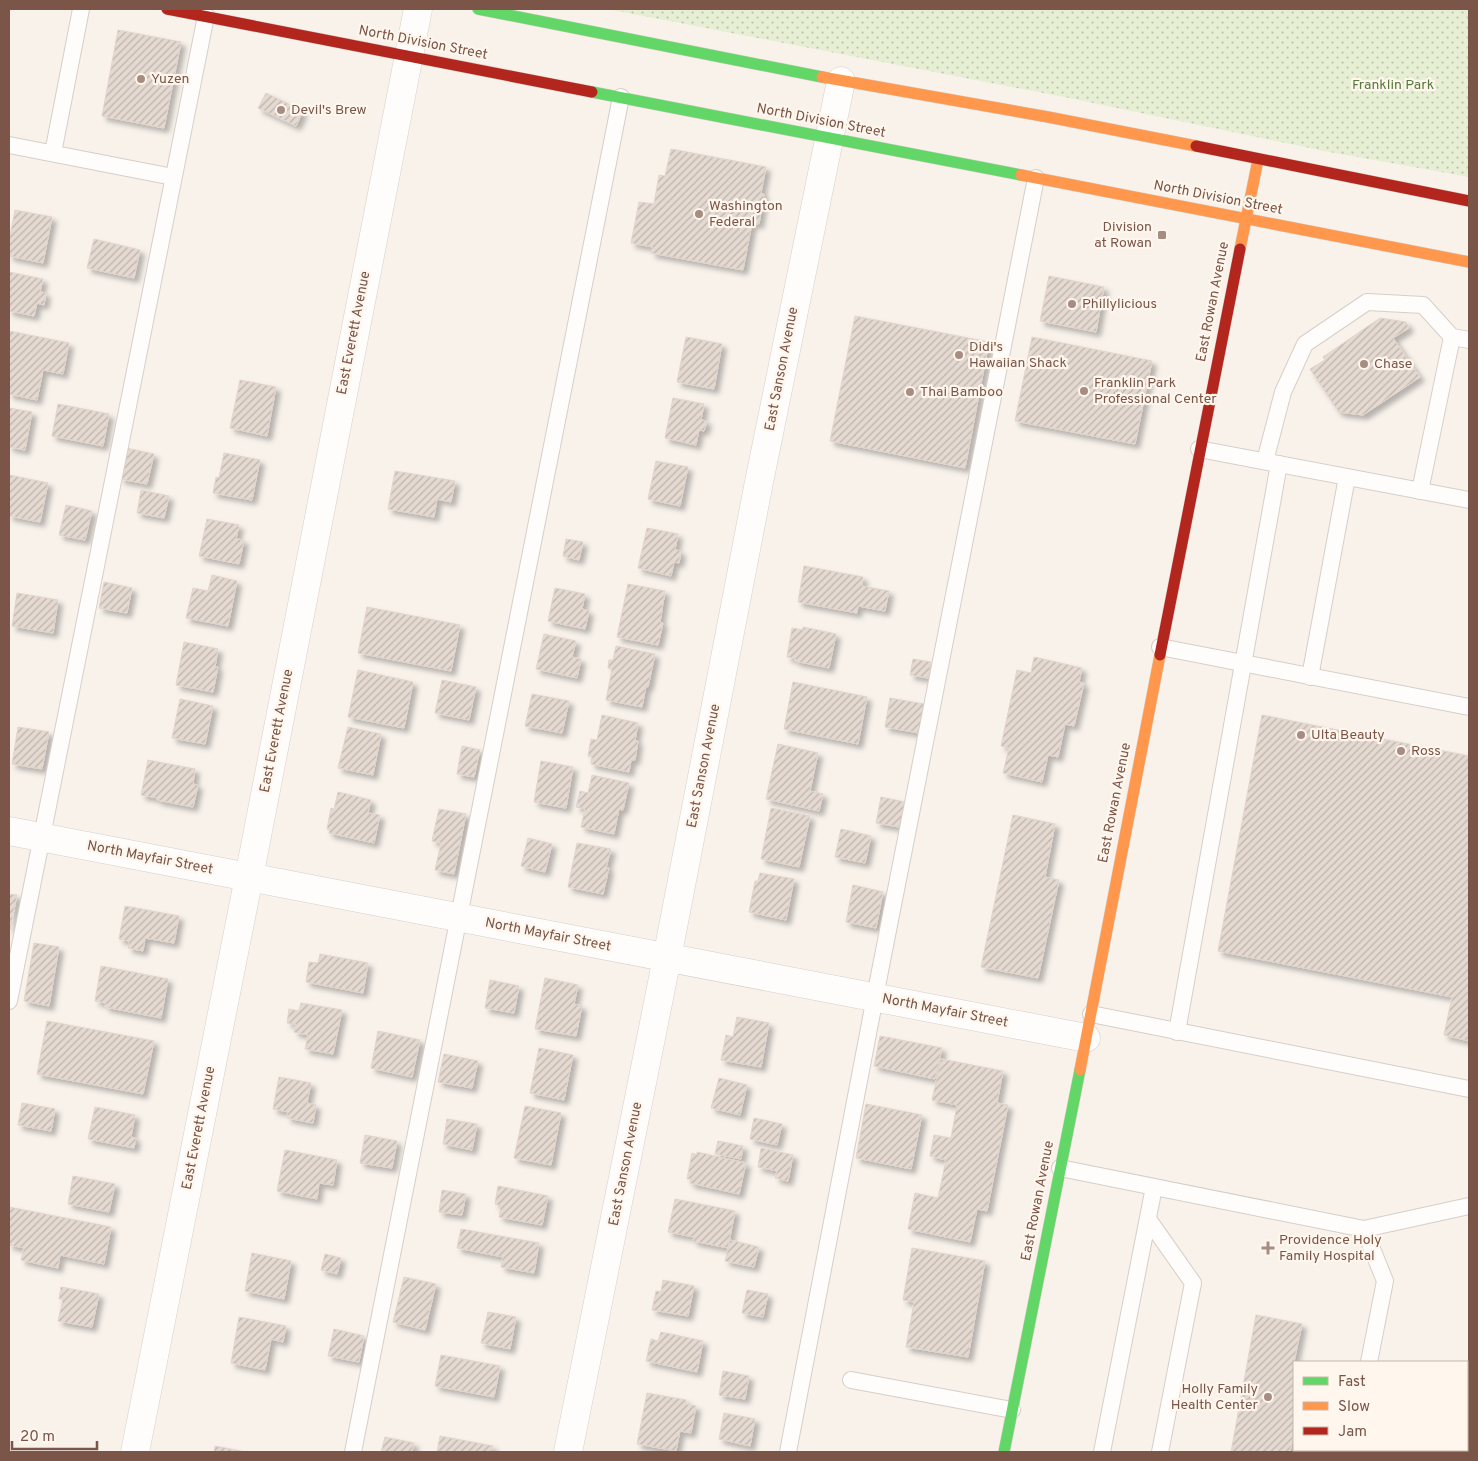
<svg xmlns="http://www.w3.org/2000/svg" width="1478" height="1461" font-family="Overpass,sans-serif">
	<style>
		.grass { fill: url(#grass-dots) }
		.building { fill: url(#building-hatch); stroke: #e2d4cd; filter: url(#shadow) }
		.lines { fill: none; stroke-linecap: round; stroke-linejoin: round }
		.lane-casing { stroke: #d7cec8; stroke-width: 18 }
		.street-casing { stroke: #d7cec8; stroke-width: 29 }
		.fast-casing { stroke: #d8cdc8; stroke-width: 12 }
		.slow-casing { stroke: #d8cdc8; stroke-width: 12 }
		.jam-casing { stroke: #d8cdc8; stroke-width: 12 }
		.lane { stroke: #fefdfc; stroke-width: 16 }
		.street { stroke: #fefdfc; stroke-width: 28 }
		.fast { stroke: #63d668; stroke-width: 11 }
		.slow { stroke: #ff974d; stroke-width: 11 }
		.jam { stroke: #b3261e; stroke-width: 11 }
		.poi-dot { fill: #a68c81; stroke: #fff6ed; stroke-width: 2 }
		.labels { text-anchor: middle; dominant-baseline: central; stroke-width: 4.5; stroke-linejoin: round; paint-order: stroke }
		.street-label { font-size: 14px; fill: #7a5548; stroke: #fff6ed }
		.poi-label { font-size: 14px; fill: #7a5548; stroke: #fff6ed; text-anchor: start }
		.park-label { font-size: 14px; fill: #547a3c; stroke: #fff6ed }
	</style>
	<defs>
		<pattern id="grass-dots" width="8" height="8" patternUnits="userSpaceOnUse" patternTransform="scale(1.25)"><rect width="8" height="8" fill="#e6efd4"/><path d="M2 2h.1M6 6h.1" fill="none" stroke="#bfc4ae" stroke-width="1.8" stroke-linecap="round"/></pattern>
		<pattern id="building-hatch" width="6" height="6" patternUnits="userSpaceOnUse" patternTransform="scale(1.25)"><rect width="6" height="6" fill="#e5dad2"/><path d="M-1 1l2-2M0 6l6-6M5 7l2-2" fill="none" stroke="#bfb4ac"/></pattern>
		<filter id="shadow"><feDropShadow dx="4.5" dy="4.5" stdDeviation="2.5" flood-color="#0004"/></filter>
	</defs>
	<rect width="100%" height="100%" fill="#f8f2eb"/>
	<!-- grass -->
	<path class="grass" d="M607 9H1469V177L1324 151 1069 98Z"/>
	<!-- building -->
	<g class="building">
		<path d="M118 30 181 42 164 128 102 116Z"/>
		<path d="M266 93 303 111 296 126 258 108Z"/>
		<path d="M671 149 766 167 761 193 764 194 759 224 752 223 743 270 651 253 653 247 631 243 639 202 654 204 659 175 665 176Z"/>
		<path d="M15 210 52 217 43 263 9 256V241Z"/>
		<path d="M94 239 140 250 134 278 87 268Z"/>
		<path d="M9 272 43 279 40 292 46 293 44 305 37 303 34 316 9 311Z"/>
		<path d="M1049 276 1104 287 1096 332 1040 321Z"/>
		<path d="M855 316 989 342 965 468 830 441Z"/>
		<path d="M1380 318 1406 322 1409 328 1393 338 1420 377 1363 415 1339 412 1310 369 1325 360 1323 357Z"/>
		<path d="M9 331 69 343 63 374 43 370 37 400 9 394Z"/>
		<path d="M686 337 722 344 714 389 677 382Z"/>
		<path d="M1032 337 1152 361 1135 444 1015 421Z"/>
		<path d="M240 380 276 387 267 436 230 428Z"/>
		<path d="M673 398 704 404 701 420 707 421 704 431 699 430 696 445 665 438Z"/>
		<path d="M58 404 109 414 103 446 52 436Z"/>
		<path d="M9 408 32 412 25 450 9 447Z"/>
		<path d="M126 448 154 454 147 484 120 479Z"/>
		<path d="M224 453 260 460 252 500 213 493 216 477 219 478Z"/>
		<path d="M656 461 688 467 680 506 648 499Z"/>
		<path d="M395 471 455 481 451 502 437 499 434 517 388 509Z"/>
		<path d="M9 475 48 483 40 522 9 516Z"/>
		<path d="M141 490 169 496 164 518 137 513Z"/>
		<path d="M66 505 92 511 85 540 59 535Z"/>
		<path d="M207 519 239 525 236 539 244 540 239 564 199 556Z"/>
		<path d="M647 528 678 534 675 550 681 551 679 563 674 562 671 576 638 568Z"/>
		<path d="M566 539 583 542 579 560 563 556Z"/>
		<path d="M804 566 863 577 862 586 889 591 885 611 858 606 857 613 798 602Z"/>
		<path d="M212 575 237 581 228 626 186 618 193 588 208 591Z"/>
		<path d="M104 582 132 588 127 613 99 608Z"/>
		<path d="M628 584 665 591 660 622 663 623 658 645 617 637Z"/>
		<path d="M555 588 585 594 582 609 589 611 585 629 548 621Z"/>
		<path d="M17 593 58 600 53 633 12 626Z"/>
		<path d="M367 607 460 625 451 671 358 653Z"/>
		<path d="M803 627 836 634 829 668 795 661 796 659 787 657 792 628 803 630Z"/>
		<path d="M544 634 576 641 572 657 581 659 577 678 536 669Z"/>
		<path d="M184 642 218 649 215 667H218L213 692 176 685Z"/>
		<path d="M616 646 655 654 648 687 646 686 642 707 606 700 612 669 608 668 609 660H613Z"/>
		<path d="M1034 657 1082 668 1079 682 1084 683 1074 726 1065 724 1058 757 1048 755 1042 782 1003 773 1009 748 1001 746 1017 670 1031 673Z"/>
		<path d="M913 659 931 662 928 678 910 675Z"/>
		<path d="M358 670 413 682 404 728 348 717Z"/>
		<path d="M442 680 476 687 469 720 435 713Z"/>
		<path d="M793 682 867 697 858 744 784 729Z"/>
		<path d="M532 694 569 701 562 733 525 726Z"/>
		<path d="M890 698 924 704 919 733 885 727Z"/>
		<path d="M180 699 213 706 205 744 172 738Z"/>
		<path d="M602 715 638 723 635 741H638L635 760H631L629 772 591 764 592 757 588 756 591 739 597 740Z"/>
		<path d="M1262 715 1469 756V1041L1444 1035 1452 997 1218 951Z"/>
		<path d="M18 727 49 732 42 769 12 764Z"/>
		<path d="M348 727 381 734 373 775 338 768Z"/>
		<path d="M778 744 818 753 810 791 823 794 819 811 766 799Z"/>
		<path d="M462 746 480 750 474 777 457 774Z"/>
		<path d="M148 760 195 769 193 784 198 785 193 807 157 800 158 798 141 795Z"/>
		<path d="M541 761 573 767 566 808 534 802Z"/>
		<path d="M592 775 629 783 623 810 619 809 614 834 581 827 585 809 576 807 580 791 588 793Z"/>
		<path d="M338 792 371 800 368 813 380 815 374 843 329 833 330 830 327 829 331 808 334 809Z"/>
		<path d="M881 797 905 802 899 827 876 823Z"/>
		<path d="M771 808 810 816 799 867 761 859Z"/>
		<path d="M439 809 466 814 454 874 435 870 441 843 432 841Z"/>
		<path d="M1013 815 1055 824 1045 877 1059 880 1038 978 981 967Z"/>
		<path d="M841 829 871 836 865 863 835 857Z"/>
		<path d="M528 838 552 844 545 872 521 866Z"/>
		<path d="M577 843 611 849 606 868H609L603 894 568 887Z"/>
		<path d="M760 873 794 879 786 920 749 912 755 881H758Z"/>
		<path d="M853 885 883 892 876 928 846 922Z"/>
		<path d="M9 894 17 895 10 930H9Z"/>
		<path d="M125 906 179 916 174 943 145 938 143 951 128 948 129 941 119 939Z"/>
		<path d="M34 943 59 947 49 1006 24 1001Z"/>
		<path d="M320 954 368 963 363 993 306 982 309 962 318 963Z"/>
		<path d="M101 966 168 979 161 1018 105 1007 106 1003 95 1001Z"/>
		<path d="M545 978 578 985 574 1004 582 1006 576 1036 535 1029Z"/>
		<path d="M490 980 519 986 514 1013 485 1008Z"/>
		<path d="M301 1003 342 1010 333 1054 305 1049 308 1035 294 1032 296 1024 287 1023 289 1009 299 1011Z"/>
		<path d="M737 1017 769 1023 761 1067 721 1060 726 1035 733 1037Z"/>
		<path d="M47 1021 154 1041 143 1094 37 1074Z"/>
		<path d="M378 1031 420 1040 412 1077 371 1068Z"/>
		<path d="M880 1036 942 1048 935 1079 874 1066Z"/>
		<path d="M539 1048 573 1055 564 1100 530 1093Z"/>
		<path d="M444 1054 478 1061 472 1088 438 1082Z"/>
		<path d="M941 1059 1003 1071 997 1103 1008 1105 987 1211 977 1209 970 1242 908 1229 915 1193 938 1198 946 1160 930 1156 934 1135 951 1138 957 1105 932 1100Z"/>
		<path d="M279 1077 311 1083 307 1103 316 1105 313 1123 287 1118 288 1112 273 1109Z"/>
		<path d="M719 1078 747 1085 740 1115 711 1108Z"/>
		<path d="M22 1103 55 1109 51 1131 18 1125Z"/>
		<path d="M866 1104 922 1115 911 1169 856 1158Z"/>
		<path d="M525 1106 561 1113 551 1165 514 1158Z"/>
		<path d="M95 1107 135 1115 131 1137 136 1138 134 1148 88 1139Z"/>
		<path d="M754 1118 782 1124 777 1145 750 1139Z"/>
		<path d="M447 1119 477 1124 472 1150 443 1144Z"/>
		<path d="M365 1135 397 1141 392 1168 360 1163Z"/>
		<path d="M718 1141 743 1146 741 1159 715 1154Z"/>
		<path d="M761 1148 793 1155 788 1181 775 1178 777 1171 758 1167Z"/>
		<path d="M285 1150 337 1160 333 1185 319 1183 317 1199 277 1191Z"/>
		<path d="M697 1152 746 1163 739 1194 690 1183 691 1179H687L692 1153 697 1155Z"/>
		<path d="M73 1176 115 1184 109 1212 68 1204Z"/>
		<path d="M498 1186 548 1196 542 1225 499 1217 501 1206 495 1204Z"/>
		<path d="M442 1190 466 1194 462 1215 439 1212Z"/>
		<path d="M675 1199 735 1211 728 1248 693 1241 694 1237 668 1232Z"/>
		<path d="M9 1207 111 1227 104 1264 60 1255 58 1268 21 1260 24 1248 9 1245Z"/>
		<path d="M461 1229 539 1243 534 1273 501 1267 503 1257 457 1248Z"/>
		<path d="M730 1240 759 1247 754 1267 725 1261Z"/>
		<path d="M912 1248 985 1261 968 1357 906 1347 914 1302 903 1300Z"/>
		<path d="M252 1253 291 1261 284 1299 245 1291Z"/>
		<path d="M325 1254 341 1258 337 1274 321 1270Z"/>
		<path d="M404 1277 436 1284 425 1330 393 1322Z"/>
		<path d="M663 1280 694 1286 688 1316 652 1310 656 1291 661 1292Z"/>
		<path d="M61 1287 99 1294 92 1327 58 1321 63 1299H59Z"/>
		<path d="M747 1290 768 1294 763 1317 742 1313Z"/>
		<path d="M488 1312 516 1317 510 1349 481 1343Z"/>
		<path d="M1256 1315 1302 1324 1294 1362V1431L1290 1452H1231Z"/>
		<path d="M239 1317 286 1326 283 1342 271 1339 265 1370 231 1363Z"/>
		<path d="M334 1329 364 1336 359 1362 328 1356Z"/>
		<path d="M661 1332 703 1341 697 1372 646 1361 651 1339 658 1341Z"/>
		<path d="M441 1355 500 1366 494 1397 435 1386Z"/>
		<path d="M723 1371 749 1376 745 1399 719 1395Z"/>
		<path d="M647 1393 686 1400V1404L696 1406 691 1433 680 1431 676 1451 637 1444Z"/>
		<path d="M724 1413 755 1419 750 1446 719 1439Z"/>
		<path d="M440 1436 493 1446 492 1452H437Z"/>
		<path d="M385 1437 414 1443 412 1452H381Z"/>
		<path d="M215 1446 246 1452H214Z"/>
	</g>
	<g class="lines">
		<!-- lane casing -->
		<g class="lane-casing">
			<g id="lane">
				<path d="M9 145 173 177"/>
				<path d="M53 153 81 9"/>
				<path d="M1199 449 1469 500"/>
				<path d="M1265 461 1283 392 1305 344 1367 302 1423 305 1452 337 1469 340"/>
				<path d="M1420 491 1452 337"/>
				<path d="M1160 647 1469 707"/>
				<path d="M1310 677 1347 477"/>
				<path d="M9 1001 206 16"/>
				<path d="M1091 1014 1469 1089"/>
				<path d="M1177 1032 1279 464"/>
				<path d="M1060 1168 1364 1229 1469 1206"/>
				<path d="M1148 1219 1193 1283 1160 1452"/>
				<path d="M1364 1229 1385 1281 1369 1362"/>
				<path d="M851 1380 1012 1410"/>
				<path d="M353 1452 621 97"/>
				<path d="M788 1452 880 971 1036 178"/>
				<path d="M1102 1452 1154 1187"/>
			</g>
		</g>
		<!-- street casing -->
		<g class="street-casing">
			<g id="street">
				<path d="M9 831 1086 1038"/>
				<path d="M135 1452 249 877 418 9"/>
				<path d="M568 1452 667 958 759 482 841 81"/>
			</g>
		</g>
		<!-- fast casing -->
		<g class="fast-casing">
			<g id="fast">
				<path d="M478 9 822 77"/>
				<path d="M592 92 1021 175"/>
				<path d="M1004 1452 1080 1070"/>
			</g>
		</g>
		<!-- slow casing -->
		<g class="slow-casing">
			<g id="slow">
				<path d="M822 77 1048 117 1196 146"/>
				<path d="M1021 175 1469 262"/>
				<path d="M1240 249 1258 160"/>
				<path d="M1080 1070 1160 655"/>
			</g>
		</g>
		<!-- jam casing -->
		<g class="jam-casing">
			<g id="jam">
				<path d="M167 9 592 92"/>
				<path d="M1196 146 1469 201"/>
				<path d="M1160 655 1240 249"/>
			</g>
		</g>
		<!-- lane -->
		<use href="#lane" class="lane"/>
		<!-- street -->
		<use href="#street" class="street"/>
		<!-- fast -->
		<use href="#fast" class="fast"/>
		<!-- slow -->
		<use href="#slow" class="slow"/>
		<!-- jam -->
		<use href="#jam" class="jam"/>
	</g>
	<!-- markers -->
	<g class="poi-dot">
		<circle cx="141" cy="79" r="5"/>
		<circle cx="281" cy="110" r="5"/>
		<circle cx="699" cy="214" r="5"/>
		<rect x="1157" y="230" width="10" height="10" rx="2.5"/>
		<circle cx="1072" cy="304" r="5"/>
		<circle cx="959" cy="355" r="5"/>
		<circle cx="1364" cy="364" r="5"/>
		<circle cx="1084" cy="391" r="5"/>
		<circle cx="910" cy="392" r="5"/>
		<circle cx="1301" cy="735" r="5"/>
		<circle cx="1401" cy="751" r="5"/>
		<path d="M1265.5 1240.5h5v5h5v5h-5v5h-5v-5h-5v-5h5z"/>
		<circle cx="1268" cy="1397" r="5"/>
	</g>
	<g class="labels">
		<!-- street labels -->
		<g class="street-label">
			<text transform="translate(423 43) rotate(11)">North Division Street</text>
			<text transform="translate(821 121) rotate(11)">North Division Street</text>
			<text transform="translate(1218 198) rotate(11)">North Division Street</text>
			<text transform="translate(1213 302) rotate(-79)">East Rowan Avenue</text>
			<text transform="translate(354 333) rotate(-79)">East Everett Avenue</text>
			<text transform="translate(782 369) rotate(-79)">East Sanson Avenue</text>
			<text transform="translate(277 731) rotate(-79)">East Everett Avenue</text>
			<text transform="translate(704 766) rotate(-79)">East Sanson Avenue</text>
			<text transform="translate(1115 803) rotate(-79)">East Rowan Avenue</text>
			<text transform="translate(150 858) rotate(11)">North Mayfair Street</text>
			<text transform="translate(548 935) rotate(11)">North Mayfair Street</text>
			<text transform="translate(945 1011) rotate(11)">North Mayfair Street</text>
			<text transform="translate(199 1128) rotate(-79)">East Everett Avenue</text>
			<text transform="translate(626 1164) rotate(-79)">East Sanson Avenue</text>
			<text transform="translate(1038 1201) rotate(-79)">East Rowan Avenue</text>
		</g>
		<!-- poi labels -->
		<g class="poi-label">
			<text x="151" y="79">Yuzen</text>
			<text x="291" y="110">Devil's Brew</text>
			<text x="709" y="206">Washington<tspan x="709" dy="16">Federal</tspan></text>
			<text x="1152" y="227" text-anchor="end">Division<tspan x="1152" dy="16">at Rowan</tspan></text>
			<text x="1082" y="304">Phillylicious</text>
			<text x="969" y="347">Didi's<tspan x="969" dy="16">Hawaiian Shack</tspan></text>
			<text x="1374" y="364">Chase</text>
			<text x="1094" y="383">Franklin Park<tspan x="1094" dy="16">Professional Center</tspan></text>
			<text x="920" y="392">Thai Bamboo</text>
			<text x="1311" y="735">Ulta Beauty</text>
			<text x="1411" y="751">Ross</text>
			<text x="1279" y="1240">Providence Holy<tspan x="1279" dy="16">Family Hospital</tspan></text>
			<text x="1258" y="1389" text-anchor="end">Holly Family<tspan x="1258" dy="16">Health Center</tspan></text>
		</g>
		<!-- park labels -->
		<g class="park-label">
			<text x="1393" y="85">Franklin Park</text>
		</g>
	</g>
	<!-- border -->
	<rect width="1478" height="1461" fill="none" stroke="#7a5548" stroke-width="20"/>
	<!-- legend -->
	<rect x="1293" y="1361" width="175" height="90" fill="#fff6ed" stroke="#cab6ab"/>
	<rect x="1303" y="1377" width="25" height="8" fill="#63d668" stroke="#cab6ab"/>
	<text x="1338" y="1386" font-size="15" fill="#7a5548">Fast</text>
	<rect x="1303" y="1402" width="25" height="8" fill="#ff974d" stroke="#cab6ab"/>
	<text x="1338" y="1411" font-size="15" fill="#7a5548">Slow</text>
	<rect x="1303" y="1427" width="25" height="8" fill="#b3261e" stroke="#cab6ab"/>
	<text x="1338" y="1436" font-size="15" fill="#7a5548">Jam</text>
	<!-- scale -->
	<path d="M12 1441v8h85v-8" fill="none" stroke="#7a5548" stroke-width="2.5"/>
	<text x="20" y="1441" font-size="15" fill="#7a5548" stroke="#fff6ed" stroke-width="4" paint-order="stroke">20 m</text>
</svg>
